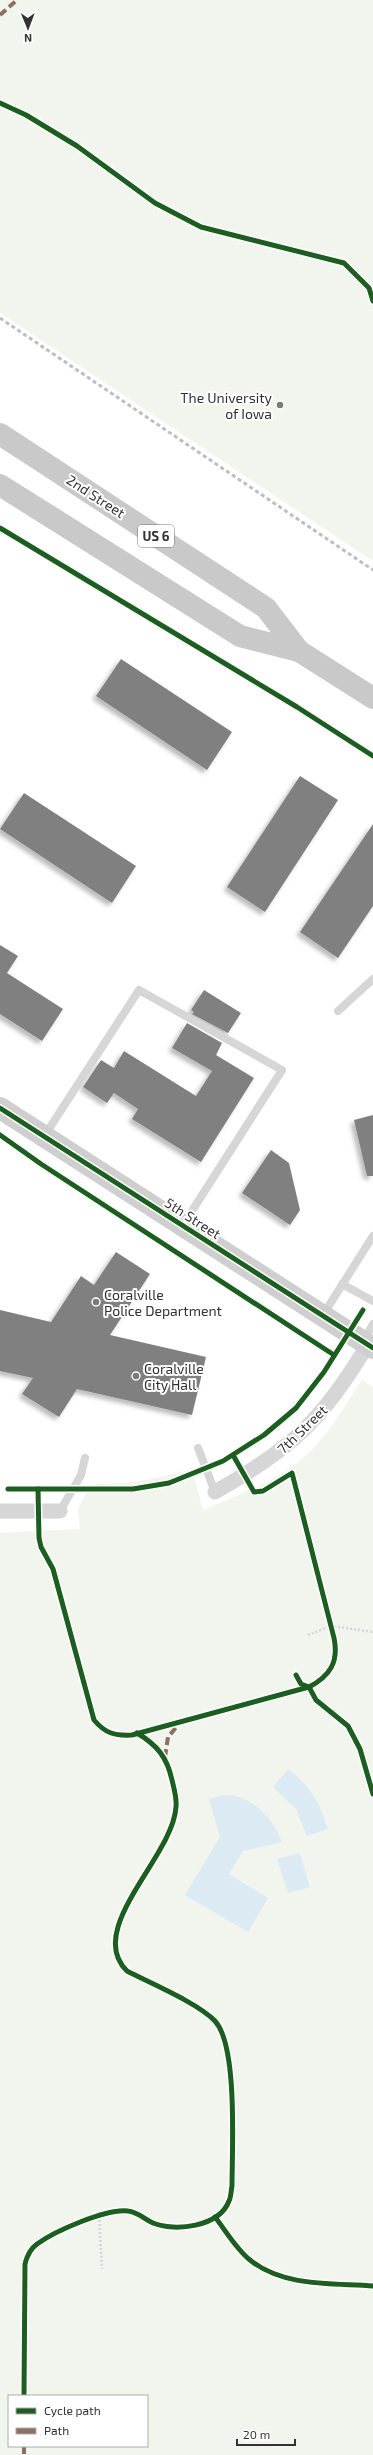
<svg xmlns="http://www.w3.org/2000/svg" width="373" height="2455" font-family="'Exo 2',sans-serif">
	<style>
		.green { fill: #f1f5ed; fill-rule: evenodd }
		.water { fill: #dcebf3 }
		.building { fill: #808080; filter: url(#shadow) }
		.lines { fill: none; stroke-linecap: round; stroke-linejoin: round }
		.path { stroke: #d6d6d6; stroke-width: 2.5; stroke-dasharray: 2 2; stroke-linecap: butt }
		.lane { stroke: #d6d6d6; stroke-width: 8 }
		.street { stroke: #d6d6d6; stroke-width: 15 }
		.secondary { stroke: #cfcfcf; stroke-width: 22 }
		.primary { stroke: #c9c9c9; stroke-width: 22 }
		.rail { stroke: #bebebe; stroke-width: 3; stroke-dasharray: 4 3; stroke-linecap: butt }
		.quiet { stroke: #8d6e63; stroke-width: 4; stroke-dasharray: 8 4; stroke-linecap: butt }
		.cycleway-casing { stroke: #fff; stroke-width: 8 }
		.cycleway { stroke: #1b5e20; stroke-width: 5 }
		.poi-dot { fill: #7a7a7a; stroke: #fff; stroke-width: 1.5 }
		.labels { text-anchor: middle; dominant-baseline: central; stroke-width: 4; stroke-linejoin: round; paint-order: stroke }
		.shield { fill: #fff; stroke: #707070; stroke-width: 1 }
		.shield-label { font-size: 13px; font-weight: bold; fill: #323232 }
		.poi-label { font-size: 14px; fill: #323232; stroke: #fff; text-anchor: start }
		.street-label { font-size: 14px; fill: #323232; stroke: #fff }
	</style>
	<defs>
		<filter id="shadow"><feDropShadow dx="-3.5" dy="3.5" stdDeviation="2" flood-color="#0004"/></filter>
	</defs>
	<rect width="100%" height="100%" fill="#fff"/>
	<!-- green -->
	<g class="green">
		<path d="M0 0H373V561L0 313Z"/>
		<path d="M362 1380 373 1387V2455H0V1533L80 1529 78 1509 91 1484C126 1485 158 1479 192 1469L203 1510C234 1497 268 1484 296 1464 324 1443 343 1409 362 1380ZM9 2396H147V2446H9Z"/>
	</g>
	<!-- water -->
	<g class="water">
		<path d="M288 1769C311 1787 319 1801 328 1829L307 1836 296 1809 273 1787Z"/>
		<path d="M223 1795C252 1794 272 1817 282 1842L243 1851 229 1874 268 1898 248 1932 185 1895 220 1837 209 1799Z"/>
		<path d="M300 1853 310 1887 288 1893 277 1859Z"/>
	</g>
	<!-- building -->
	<g class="building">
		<path d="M121 659 232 732 207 770 96 696Z"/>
		<path d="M300 776 338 800 265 912 227 887Z"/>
		<path d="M24 793 136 866 112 903 0 829Z"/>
		<path d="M373 824V906L338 958 300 932Z"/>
		<path d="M0 945 18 956 7 973 63 1009 42 1041 0 1014Z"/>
		<path d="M204 990 241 1013 228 1033 192 1014 194 1012 191 1010Z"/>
		<path d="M187 1023 222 1043 216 1055 254 1078 201 1162 132 1119 138 1109 114 1093 107 1103 83 1087 101 1060 114 1068 124 1051 196 1096 212 1071 172 1048Z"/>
		<path d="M373 1115V1176H367L354 1120Z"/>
		<path d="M271 1150 289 1163 300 1210 290 1225 242 1193Z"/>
		<path d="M116 1252 150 1274 110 1335 206 1357 192 1415 77 1389 59 1417 22 1394 33 1378 0 1371V1310L51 1322 81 1276 94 1285Z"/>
	</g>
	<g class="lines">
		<!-- path -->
		<g class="path">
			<path d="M308 1635 331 1626 373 1632"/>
			<path d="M99 2216 102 2269"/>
		</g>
		<!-- lane -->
		<g class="lane">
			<path d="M338 1011 373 979"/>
			<path d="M45 1135 139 990 282 1070 183 1225"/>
			<path d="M342 1284 373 1301"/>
			<path d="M323 1315 373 1236"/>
			<path d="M363 1341 373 1324"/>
			<path d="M198 1448 215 1492"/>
			<path d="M60 1511 81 1475 85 1458"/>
		</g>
		<!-- street -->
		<g class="street">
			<path d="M215 1492C291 1449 323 1420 368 1344"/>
			<path d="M0 1511H60"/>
		</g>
		<!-- secondary -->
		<path class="secondary" d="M0 1108 373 1348"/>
		<!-- primary -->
		<g class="primary">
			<path d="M0 434 266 608 299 651"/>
			<path d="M0 485 240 636 299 651 373 698"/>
		</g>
		<!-- rail -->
		<path class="rail" d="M0 318 373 570"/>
		<!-- quiet -->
		<g class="quiet">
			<path d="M0 15 17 0"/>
			<path d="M165 1757 168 1737 179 1724"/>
			<path d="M24 2446V2455"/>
		</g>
		<!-- cycleway casing -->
		<g class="cycleway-casing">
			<g id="cycleway">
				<path d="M0 103 26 115 77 146 155 203 201 227 344 263 369 288 373 301"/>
				<path d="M0 528 297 707 373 756"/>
				<path d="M0 1108 373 1348"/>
				<path d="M0 1135 41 1164 334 1355"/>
				<path d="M8 1489H133L169 1483 223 1461 264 1435 296 1408 324 1372 363 1310"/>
				<path d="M38 1489 39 1538 41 1547 53 1569 94 1720C105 1733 114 1736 132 1735L309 1687C330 1676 339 1662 334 1638L292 1473 263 1491 254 1492 233 1455"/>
				<path d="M296 1675 301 1684 309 1687 316 1700 348 1726 360 1749 373 1794"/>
				<path d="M215 2217C226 2231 236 2249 250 2260 283 2287 333 2283 373 2286"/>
				<path d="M24 2396 25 2264C27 2256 30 2249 37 2244 55 2231 107 2208 128 2211 138 2212 144 2219 153 2223 175 2232 219 2227 229 2201 231 2197 231 2191 232 2186 232 2150 238 2046 215 2021 198 2003 150 1983 127 1971 84 1929 173 1857 176 1807 177 1798 174 1789 172 1780 167 1757 157 1745 137 1733"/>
			</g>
		</g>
		<!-- cycleway -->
		<use href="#cycleway" class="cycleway"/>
	</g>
	<!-- markers -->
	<g class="poi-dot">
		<circle cx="280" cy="405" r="4"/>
		<circle cx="96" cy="1302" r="4"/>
		<circle cx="136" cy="1376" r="4"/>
	</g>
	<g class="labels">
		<!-- shield labels -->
		<rect class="shield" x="138" y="525" width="36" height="22" rx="3"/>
		<g class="shield-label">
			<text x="156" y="536">US 6</text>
		</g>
		<!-- poi labels -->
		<g class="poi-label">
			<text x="272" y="397" text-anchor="end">The University<tspan x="272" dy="16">of Iowa</tspan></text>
			<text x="104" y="1294">Coralville<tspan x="104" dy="16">Police Department</tspan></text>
			<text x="144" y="1368">Coralville<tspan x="144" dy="16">City Hall</tspan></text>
		</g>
		<!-- street labels -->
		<g class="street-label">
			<text transform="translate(96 496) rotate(33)">2nd Street</text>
			<text transform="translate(193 1218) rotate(33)">5th Street</text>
			<text transform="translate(302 1429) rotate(-44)">7th Street</text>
		</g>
	</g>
	<!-- legend -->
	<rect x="8" y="2395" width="140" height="52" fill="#ffffff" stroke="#adadad"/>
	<rect x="16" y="2408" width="20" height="6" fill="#1b5e20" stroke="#adadad"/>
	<text x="44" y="2415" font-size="12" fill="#323232">Cycle path</text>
	<rect x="16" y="2428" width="20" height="6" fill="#8d6e63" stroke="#adadad"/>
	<text x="44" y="2435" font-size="12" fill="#323232">Path</text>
	<!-- north arrow -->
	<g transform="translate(28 28) rotate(179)" stroke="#ffffff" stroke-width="3" paint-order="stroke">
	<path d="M0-3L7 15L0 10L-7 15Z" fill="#323232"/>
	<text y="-6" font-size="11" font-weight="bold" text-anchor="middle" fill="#323232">N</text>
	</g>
	<!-- scale -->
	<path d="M237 2439v6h58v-6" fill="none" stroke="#323232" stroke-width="2"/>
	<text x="243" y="2439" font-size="12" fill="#323232" stroke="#ffffff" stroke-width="3" paint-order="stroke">20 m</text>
</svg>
